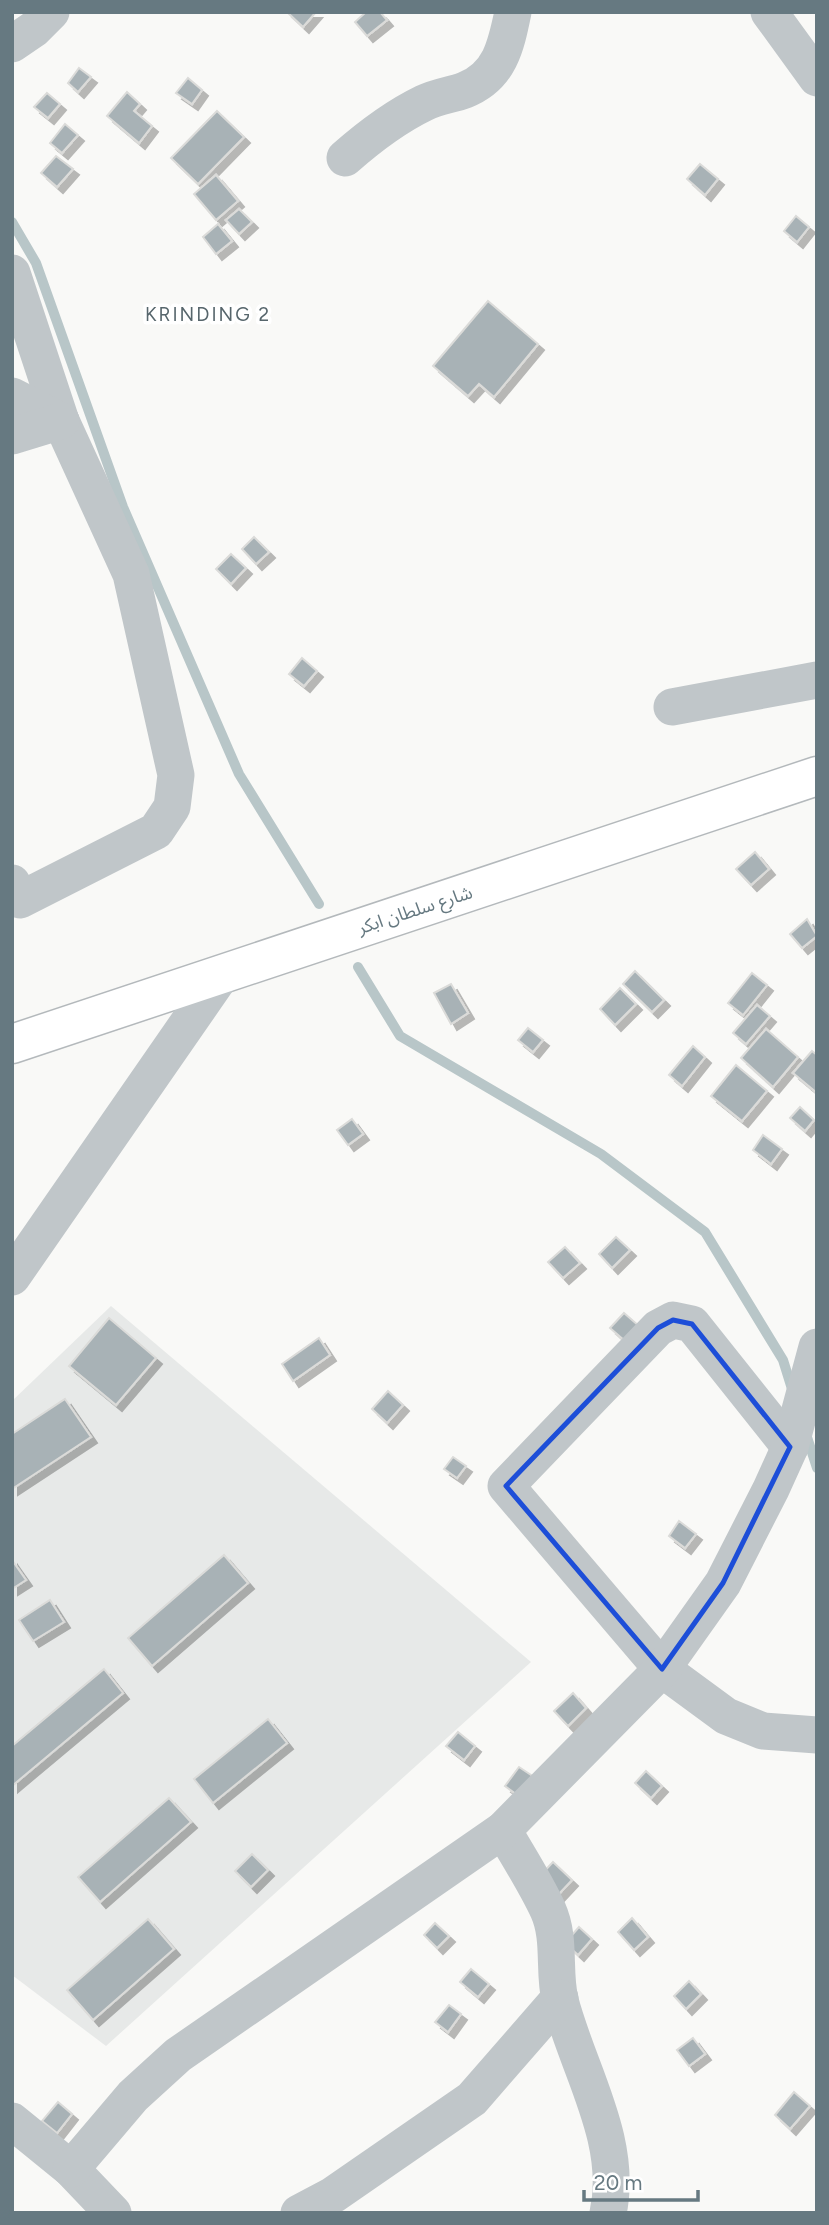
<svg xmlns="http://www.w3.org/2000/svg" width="829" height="2225" font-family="Figtree,'Noto Sans Arabic',sans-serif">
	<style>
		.built { fill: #e7e9e8 }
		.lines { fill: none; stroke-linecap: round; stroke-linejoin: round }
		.stream { stroke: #b8c6c8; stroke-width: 10 }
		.building { fill: #a8b2b6; stroke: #dbdbd9; stroke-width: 2; filter: url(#shadow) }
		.highway-casing { stroke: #b4b9bc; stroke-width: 41 }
		.street { stroke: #c0c6c9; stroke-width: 37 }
		.highway { stroke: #fff; stroke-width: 38 }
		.marked { fill: none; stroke: #1d4ed8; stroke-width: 5; stroke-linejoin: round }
		.labels { text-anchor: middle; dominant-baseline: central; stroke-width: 7; stroke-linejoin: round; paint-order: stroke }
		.street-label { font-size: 18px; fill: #667981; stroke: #fff }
		.neighbourhood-label { font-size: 19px; letter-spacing: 2px; fill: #57666c; stroke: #fff }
	</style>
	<defs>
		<filter id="shadow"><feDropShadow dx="6" dy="6" stdDeviation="0" flood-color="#0004"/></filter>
	</defs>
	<rect width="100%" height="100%" fill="#f9f9f7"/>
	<!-- built -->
	<path class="built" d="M111 1306 531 1662 106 2046 12 1975V1401Z"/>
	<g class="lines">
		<!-- stream -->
		<g class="stream">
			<path d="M12 222 36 263 123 507 239 774 319 904"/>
			<path d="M358 967 400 1036 601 1154 705 1232 783 1360 793 1392"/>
			<path d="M806 1434 817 1468"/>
		</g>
	</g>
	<!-- building -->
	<g class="building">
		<path d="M287 12H316L303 27Z"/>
		<path d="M366 12H380L387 20 367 36 355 22Z"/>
		<path d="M79 68 91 77 78 92 68 83Z"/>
		<path d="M188 78 202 90 192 104 176 93Z"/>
		<path d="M127 92 140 104 134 111 152 126 139 143 107 116Z"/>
		<path d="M47 93 60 104 48 118 34 107Z"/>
		<path d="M217 111 244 137 198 184 171 158Z"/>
		<path d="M65 124 78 135 62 153 50 143Z"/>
		<path d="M56 156 73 169 57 187 41 173Z"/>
		<path d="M700 164 718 179 705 195 687 179Z"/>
		<path d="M216 175 238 201 216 220 194 194Z"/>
		<path d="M239 209 252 222 239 234 226 220Z"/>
		<path d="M796 216 809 227 797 242 784 231Z"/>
		<path d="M218 224 232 241 216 254 203 237Z"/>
		<path d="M488 301 538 344 494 397 479 384 468 396 433 366Z"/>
		<path d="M254 537 269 552 256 564 242 549Z"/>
		<path d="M231 554 246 568 231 584 216 569Z"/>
		<path d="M302 658 317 671 304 686 289 674Z"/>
		<path d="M755 852 769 869 751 885 736 869Z"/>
		<path d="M807 919 817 936 802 948 790 934Z"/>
		<path d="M635 971 664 1000 652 1012 623 984Z"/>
		<path d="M752 973 767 985 743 1015 728 1003Z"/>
		<path d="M451 984 468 1013 451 1024 434 993Z"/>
		<path d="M620 988 636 1004 615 1025 600 1009Z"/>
		<path d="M757 1005 770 1016 746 1044 733 1033Z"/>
		<path d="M528 1028 543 1040 533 1052 518 1040Z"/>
		<path d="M766 1029 798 1057 773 1087 741 1058Z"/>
		<path d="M693 1046 705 1057 682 1086 669 1075Z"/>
		<path d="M812 1051 817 1055V1093L793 1073Z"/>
		<path d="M736 1065 767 1091 742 1121 711 1096Z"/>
		<path d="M800 1107 814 1120 805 1131 790 1118Z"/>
		<path d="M352 1119 363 1134 348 1145 337 1130Z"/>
		<path d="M763 1135 782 1149 771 1164 753 1150Z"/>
		<path d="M616 1237 630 1250 612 1268 599 1254Z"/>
		<path d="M565 1247 580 1263 563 1278 548 1262Z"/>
		<path d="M624 1313 639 1326 625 1341 610 1328Z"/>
		<path d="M109 1318 156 1358 116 1405 69 1366Z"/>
		<path d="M319 1338 330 1355 293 1381 282 1364Z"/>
		<path d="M388 1391 403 1405 387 1423 372 1409Z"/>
		<path d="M65 1399 91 1437 12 1489V1434Z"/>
		<path d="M453 1457 466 1466 457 1478 444 1469Z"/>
		<path d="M679 1521 696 1534 685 1548 669 1536Z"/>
		<path d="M224 1555 248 1583 152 1666 128 1638Z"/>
		<path d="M12 1560 26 1580 12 1589Z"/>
		<path d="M50 1600 64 1622 33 1641 19 1620Z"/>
		<path d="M104 1669 123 1693 12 1786V1746Z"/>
		<path d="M573 1693 586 1708 568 1726 554 1711Z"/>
		<path d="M268 1719 287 1743 213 1803 194 1779Z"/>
		<path d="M458 1732 475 1746 464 1760 446 1746Z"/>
		<path d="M519 1767 534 1777 520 1797 505 1786Z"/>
		<path d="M646 1771 662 1786 651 1798 635 1783Z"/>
		<path d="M169 1798 191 1822 100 1902 78 1877Z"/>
		<path d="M252 1854 268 1870 251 1887 235 1871Z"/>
		<path d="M553 1862 572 1880 557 1896 538 1878Z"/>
		<path d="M632 1918 648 1937 634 1950 618 1932Z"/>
		<path d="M148 1919 174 1949 93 2020 67 1990Z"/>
		<path d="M435 1923 449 1936 437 1948 424 1935Z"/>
		<path d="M579 1927 592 1939 578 1955 565 1943Z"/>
		<path d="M471 1969 489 1984 478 1997 460 1982Z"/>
		<path d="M689 1981 701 1994 686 2009 674 1996Z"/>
		<path d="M449 2005 461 2014 448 2032 435 2022Z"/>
		<path d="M693 2038 705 2054 689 2066 677 2050Z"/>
		<path d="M794 2092 810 2106 790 2129 775 2115Z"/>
		<path d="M58 2102 72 2114 57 2133 42 2121Z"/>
	</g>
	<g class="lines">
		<!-- highway casing -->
		<g class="highway-casing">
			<path id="highway" d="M12 1044 817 776"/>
		</g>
		<!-- street -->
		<g class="street">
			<path d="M769 12 817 78"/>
			<path d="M12 44 34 29 51 12"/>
			<path d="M345 158C370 136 395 117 424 103 438 96 452 95 465 90 500 76 506 46 513 12"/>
			<path d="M12 273 61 421 131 574 176 775 172 807 156 831 20 900 12 883"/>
			<path d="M12 396 61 421"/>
			<path d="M12 436 61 421"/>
			<path d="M672 707 817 680"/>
			<path d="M12 1277 222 974"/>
			<path d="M790 1447 692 1324 673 1320 658 1328 506 1486 662 1669 726 1716 763 1731 817 1735"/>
			<path d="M503 1830C518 1856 535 1882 548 1910 561 1939 553 1970 560 2000 577 2068 624 2140 608 2213"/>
			<path d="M12 2121 71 2169 113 2213"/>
			<path d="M71 2169 133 2096 178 2055 503 1830 662 1669 723 1583 771 1489 790 1447 817 1347"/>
			<path d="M299 2213 333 2195 472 2099 560 1998"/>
		</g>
		<!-- highway -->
		<use href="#highway" class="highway"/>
	</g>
	<!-- marked area -->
	<path class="marked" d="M673 1320 692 1324 790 1447 723 1583 662 1669 506 1486 658 1328Z"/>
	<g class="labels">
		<!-- street labels -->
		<g class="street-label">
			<text transform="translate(415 910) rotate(-18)">شارع سلطان ابكر</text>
		</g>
		<!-- neighbourhood labels -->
		<g class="neighbourhood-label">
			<text x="208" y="314">KRINDING 2</text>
		</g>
	</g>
	<!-- border -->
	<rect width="829" height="2225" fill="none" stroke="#667981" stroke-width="28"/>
	<!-- scale -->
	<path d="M584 2190v10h114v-10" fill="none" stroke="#667981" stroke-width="3.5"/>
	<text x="594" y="2190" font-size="21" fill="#667981" stroke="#ffffff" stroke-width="5" paint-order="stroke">20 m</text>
</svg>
